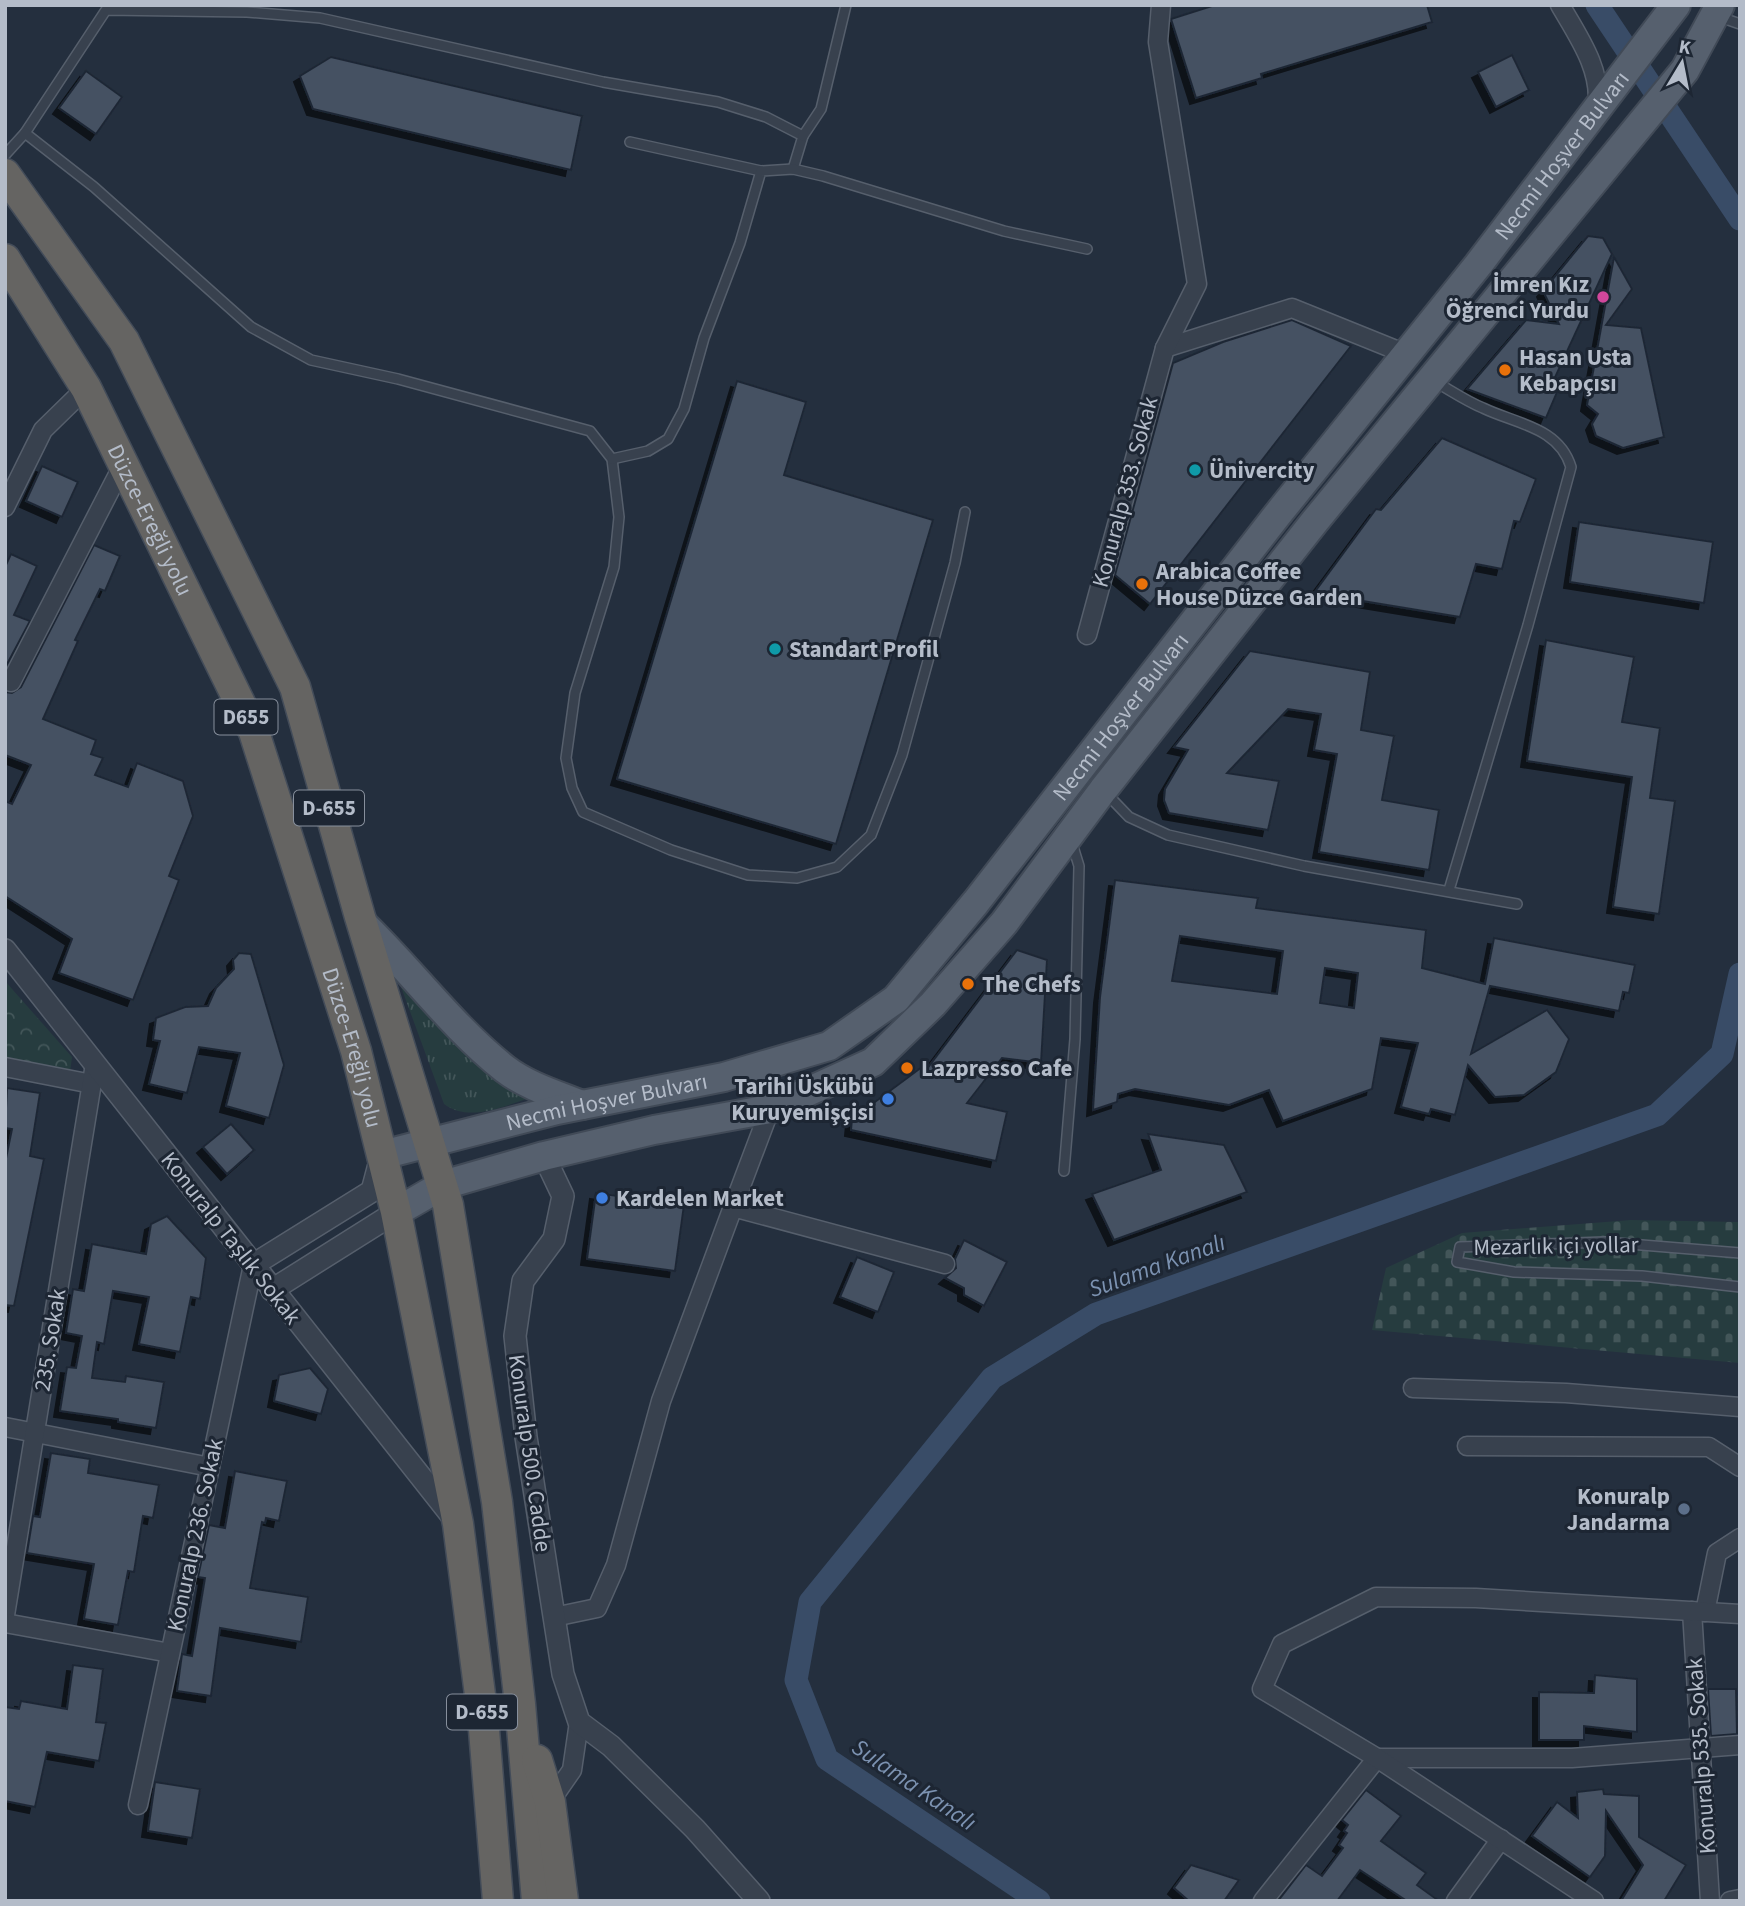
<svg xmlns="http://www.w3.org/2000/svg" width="1745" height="1906" font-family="'Source Sans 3',sans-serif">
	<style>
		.grass { fill: url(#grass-tufts) }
		.forest { fill: url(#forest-crowns) }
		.cemetery { fill: url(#cemetery-stones) }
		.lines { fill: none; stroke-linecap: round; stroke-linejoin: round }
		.canal { stroke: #394c67; stroke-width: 23 }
		.building { fill: #455162; stroke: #1f2835; stroke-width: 2; fill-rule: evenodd; filter: url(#shadow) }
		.service-casing { stroke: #565f6c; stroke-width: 12 }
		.minor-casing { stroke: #565f6c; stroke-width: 21 }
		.tertiary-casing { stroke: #565f6c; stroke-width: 24 }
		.primary-casing { stroke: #414a57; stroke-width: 32 }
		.trunk-casing { stroke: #434c59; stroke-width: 33 }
		.service { stroke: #38414e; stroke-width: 9 }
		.minor { stroke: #38414e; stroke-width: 18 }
		.tertiary { stroke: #38414e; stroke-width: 21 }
		.primary { stroke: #56606e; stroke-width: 28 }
		.trunk { stroke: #656462; stroke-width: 30 }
		.hotel-dot { fill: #d1479c; stroke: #1d2633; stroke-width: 2.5 }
		.food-dot { fill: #e8710a; stroke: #1d2633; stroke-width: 2.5 }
		.culture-dot { fill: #0f9aa8; stroke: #1d2633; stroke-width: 2.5 }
		.shop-dot { fill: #3f7fe0; stroke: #1d2633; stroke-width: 2.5 }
		.service-dot { fill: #5c6f8a; stroke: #1d2633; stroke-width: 2.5 }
		.labels { text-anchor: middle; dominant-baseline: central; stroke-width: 6; stroke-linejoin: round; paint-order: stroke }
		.shield { fill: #1d2633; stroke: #878f9c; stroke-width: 2 }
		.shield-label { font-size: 21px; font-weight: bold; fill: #b4bcc9 }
		.street-label { font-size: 23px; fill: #b4bcc9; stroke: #1d2633 }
		.poi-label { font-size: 23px; font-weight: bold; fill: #b4bcc9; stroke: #1d2633; text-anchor: start }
		.water-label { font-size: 24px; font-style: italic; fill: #7c92b1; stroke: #1d2633 }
	</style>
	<defs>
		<pattern id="grass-tufts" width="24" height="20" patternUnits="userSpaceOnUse" patternTransform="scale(1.75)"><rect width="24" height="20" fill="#263c3f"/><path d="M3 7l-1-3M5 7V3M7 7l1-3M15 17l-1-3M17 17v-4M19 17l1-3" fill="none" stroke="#435659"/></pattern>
		<pattern id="forest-crowns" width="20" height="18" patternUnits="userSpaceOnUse" patternTransform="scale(1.75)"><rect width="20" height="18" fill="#263c3f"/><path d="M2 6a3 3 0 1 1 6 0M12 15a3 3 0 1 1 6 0" fill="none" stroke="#435659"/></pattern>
		<pattern id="cemetery-stones" width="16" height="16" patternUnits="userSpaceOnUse" patternTransform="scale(1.75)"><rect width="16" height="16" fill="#263c3f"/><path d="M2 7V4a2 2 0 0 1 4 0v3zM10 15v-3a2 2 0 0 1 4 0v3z" fill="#435659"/></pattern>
		<filter id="shadow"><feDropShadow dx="-6" dy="6" stdDeviation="0" flood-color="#0009"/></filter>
	</defs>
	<rect width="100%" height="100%" fill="#242f3e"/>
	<!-- grass -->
	<path class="grass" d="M400 984 417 994 537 1096C507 1104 471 1124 444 1104Z"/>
	<!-- forest -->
	<path class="forest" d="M5 981 72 1057 70 1072 5 1059Z"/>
	<!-- cemetery -->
	<path class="cemetery" d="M1631 1220 1740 1222V1363L1372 1330 1386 1268 1462 1233Z"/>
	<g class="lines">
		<!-- canal -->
		<g class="canal">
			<path d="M1597 5 1740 219"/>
			<path d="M1039 1901 827 1759 796 1680 810 1602 992 1378 1096 1314 1657 1115 1722 1054 1740 974"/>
		</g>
	</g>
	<!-- building -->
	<g class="building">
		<path d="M1215 5H1427L1432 22 1261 74 1262 78 1196 98 1171 19Z"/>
		<path d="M1512 55 1529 90 1496 107 1478 72Z"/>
		<path d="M331 57 582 116 571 170 313 109 300 76Z"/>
		<path d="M86 71 122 97 96 134 59 108Z"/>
		<path d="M1588 236 1603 238 1612 254 1551 386 1558 390 1546 418 1467 389 1526 320 1559 324 1543 291Z"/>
		<path d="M1614 257 1632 289 1606 325 1641 328 1664 437 1623 448 1596 436 1592 424 1598 414 1587 405Z"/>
		<path d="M1292 320 1351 346 1150 604 1115 575 1173 363 1223 342Z"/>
		<path d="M737 381 806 402 784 475 933 520 836 844 617 779Z"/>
		<path d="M1442 438 1536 479 1520 522 1514 521 1502 569 1476 564 1460 617 1314 593 1376 509 1381 510Z"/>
		<path d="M42 466 78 482 62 517 26 501Z"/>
		<path d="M1579 522 1713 542 1704 603 1570 582Z"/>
		<path d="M94 545 120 556 105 591 100 589 75 640 78 641 43 719 96 740 91 754 103 758 95 775 128 787 137 763 183 781 193 816 169 876 179 880 133 1000 59 973 72 939 5 896V801L12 804 31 765 5 755V692L12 693 21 687Z"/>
		<path d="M11 554 37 566 14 615 30 621 5 668V567Z"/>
		<path d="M1546 640 1634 657 1622 722 1660 728 1650 798 1675 801 1659 914 1613 907 1632 777 1527 761Z"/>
		<path d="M1250 651 1370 672 1361 730 1394 736 1382 800 1439 810 1429 870 1319 852 1337 754 1314 750 1321 714 1288 709 1227 773 1279 781 1268 830 1169 813 1164 800 1165 789 1188 750 1174 747Z"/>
		<path d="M1115 880 1258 898 1256 908 1426 930 1422 968 1485 984 1494 938 1635 965 1629 993 1623 992 1619 1011 1490 986 1471 1054 1547 1010 1569 1039 1556 1072 1524 1095 1495 1097 1468 1065 1455 1115 1431 1109 1429 1114 1401 1107 1418 1043 1381 1038 1372 1089 1283 1121 1269 1090 1229 1105 1135 1089 1118 1094 1117 1102 1093 1110 1100 997ZM1180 936 1283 951 1277 994 1172 981ZM1325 968 1358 973 1354 1008 1320 1003Z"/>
		<path d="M1017 950 1047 960 1041 1063 1002 1058 967 1103 1007 1112 996 1161 851 1130 852 1119 922 1067 926 1070Z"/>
		<path d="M239 953 251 954 284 1065 269 1118 226 1106 240 1053 199 1047 187 1093 149 1084 160 1041 153 1040 156 1018 185 1007 208 1006 216 988 234 969 233 960Z"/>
		<path d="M7 1088 40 1093 30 1156 44 1159 14 1306 5 1305V1163L12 1129 5 1128Z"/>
		<path d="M231 1124 254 1150 227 1174 203 1147Z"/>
		<path d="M1148 1134 1224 1145 1247 1192 1114 1240 1092 1194 1161 1170Z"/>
		<path d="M596 1193 684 1205 675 1271 587 1259Z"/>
		<path d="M167 1216 206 1258 200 1299 191 1297 180 1352 139 1344 149 1297 113 1291 104 1344 97 1342 92 1378 125 1382 126 1376 164 1382 156 1428 118 1422V1419L60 1411 67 1367 76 1368 82 1336 66 1333 73 1289 84 1291 92 1244 146 1254 151 1224Z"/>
		<path d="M964 1240 1007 1262 984 1306 964 1295V1288L945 1278 956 1268 955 1259Z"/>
		<path d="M857 1257 894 1272 878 1312 840 1297Z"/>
		<path d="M310 1368 328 1389 321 1414 274 1401 279 1375Z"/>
		<path d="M51 1453 90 1459 88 1473 159 1485 153 1518 143 1516 134 1572 128 1571 118 1625 84 1619 94 1564 27 1553 33 1516 40 1517Z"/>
		<path d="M235 1471 287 1481 279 1521 266 1518 265 1523 262 1522 250 1588 308 1597 301 1642 220 1628 211 1696 177 1691 182 1654 192 1656 205 1578 198 1577 209 1525 225 1528Z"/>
		<path d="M73 1665 103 1669 96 1722 106 1723 99 1761 47 1752 35 1807 5 1801V1707L19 1709 21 1701 67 1709Z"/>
		<path d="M1595 1675 1637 1679V1732L1584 1726V1740H1539V1692L1594 1693Z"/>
		<path d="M1708 1689H1736L1737 1734 1711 1736Z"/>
		<path d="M155 1782 200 1789 192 1838 148 1831Z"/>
		<path d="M1603 1789 1604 1794 1639 1796V1837L1686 1865 1664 1901H1621L1643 1865 1606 1811 1605 1856 1590 1877 1532 1836 1557 1802 1578 1818 1577 1792Z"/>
		<path d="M1366 1790 1401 1816 1381 1841 1426 1873 1417 1885 1439 1901H1407L1360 1870 1337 1901H1278L1306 1865 1322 1876 1343 1848 1339 1845 1347 1833 1344 1831 1348 1825 1342 1820Z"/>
		<path d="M1191 1865 1211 1871 1239 1880 1224 1901H1189L1174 1888Z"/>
	</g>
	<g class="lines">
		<!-- service casing -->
		<g class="service-casing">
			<g id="service">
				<path d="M1717 16 1740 24"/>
				<path d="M25 133 106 10 247 12 320 18 603 82 718 102 766 117 803 136 793 169"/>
				<path d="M803 136 821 109 846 5"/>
				<path d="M630 142 761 171"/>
				<path d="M5 155 25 133 94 187 251 327 311 360 398 379 590 431 612 459 619 517 614 567 575 693 566 758 572 788 583 812 671 850 748 875 797 878 837 867 871 835 902 755 955 563 965 512"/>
				<path d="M1434 381C1450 390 1466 401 1483 408 1516 424 1559 427 1571 467L1528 625 1449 890"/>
				<path d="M612 459 648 451 668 439 684 409 704 338 740 243 761 171 793 169 823 176 1004 231 1087 249"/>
				<path d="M1105 792 1129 817 1168 835 1304 866 1517 904"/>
				<path d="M1064 1171 1075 1039 1079 866 1071 840"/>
				<path d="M1740 1253 1605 1242 1460 1247 1457 1262 1514 1272 1642 1276 1740 1287"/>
			</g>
		</g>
		<!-- minor casing -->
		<g class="minor-casing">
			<g id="minor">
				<path d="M1560 5C1578 36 1603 71 1597 108"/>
				<path d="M1165 348 1292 308 1406 354"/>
				<path d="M5 507 43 430 86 388"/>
				<path d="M1087 635 1165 348 1197 284 1158 42 1161 5"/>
				<path d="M11 682 123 465"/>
				<path d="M5 1067 92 1084"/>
				<path d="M733 1207 770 1109"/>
				<path d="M1413 1388 1566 1393 1740 1407"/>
				<path d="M5 1427 210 1467"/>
				<path d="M1467 1446 1709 1447 1740 1467"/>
				<path d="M1692 1611 1710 1901"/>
				<path d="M1705 1612 1717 1553 1740 1538"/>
				<path d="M5 1615 95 1064"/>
				<path d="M554 1617 597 1608 616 1565 661 1401 733 1207 945 1264"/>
				<path d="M5 1623 170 1653"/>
				<path d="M138 1805 253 1265"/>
				<path d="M547 1806 572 1770 579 1722"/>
				<path d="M1263 1901 1377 1758H1572L1740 1745"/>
				<path d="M1456 1901 1501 1839"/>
				<path d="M1594 1901 1377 1758 1262 1689 1282 1644 1376 1597 1476 1598 1740 1614"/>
				<path d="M1730 1901 1740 1899"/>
			</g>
		</g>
		<!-- tertiary casing -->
		<g class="tertiary-casing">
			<g id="tertiary">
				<path d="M5 950 455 1520"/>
				<path d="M544 1156 563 1196 554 1239 523 1281 515 1336 526 1437 563 1674 579 1722 611 1746 695 1829 759 1901"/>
				<path d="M253 1265 372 1191 381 1157"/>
				<path d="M272 1290 396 1212"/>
			</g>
		</g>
		<!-- primary casing -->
		<g class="primary-casing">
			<g id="primary">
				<path d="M362 923C411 970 451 1026 505 1069 527 1086 557 1095 582 1105"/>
				<path id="s1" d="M382 1155 557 1110 724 1077 829 1046 896 999 976 902 1278 514 1478 265 1676 5"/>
				<path d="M396 1212 443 1185 544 1156 654 1130 770 1109 873 1062 933 1004 1004 923 1103 790 1315 521 1685 70 1720 5"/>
			</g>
		</g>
		<!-- trunk casing -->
		<g class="trunk-casing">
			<g id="trunk">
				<path d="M5 174 124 341 295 687 360 917 448 1205 497 1502 520 1704 537 1901"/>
				<path id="s2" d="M5 259 86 388 254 732 356 1051 396 1212 458 1524 483 1718 498 1901"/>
				<path d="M537 1760 550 1802 563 1901"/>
			</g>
		</g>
		<!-- service -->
		<use href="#service" class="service"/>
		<!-- minor -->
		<use href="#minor" class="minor"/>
		<!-- tertiary -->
		<use href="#tertiary" class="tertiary"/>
		<!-- primary -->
		<use href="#primary" class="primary"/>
		<!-- trunk -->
		<use href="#trunk" class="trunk"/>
	</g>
	<!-- markers -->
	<circle class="hotel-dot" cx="1603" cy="297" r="7"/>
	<g class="food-dot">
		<circle cx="1505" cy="370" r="7"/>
		<circle cx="1142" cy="584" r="7"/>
		<circle cx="968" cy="984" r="7"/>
		<circle cx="907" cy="1068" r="7"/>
	</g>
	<g class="culture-dot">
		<circle cx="1195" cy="470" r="7"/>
		<circle cx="775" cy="649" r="7"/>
	</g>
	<g class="shop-dot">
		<circle cx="888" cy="1099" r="7"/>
		<circle cx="602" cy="1198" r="7"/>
	</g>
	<circle class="service-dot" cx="1684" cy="1509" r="7"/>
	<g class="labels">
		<!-- shield labels -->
		<g class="shield">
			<rect x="214.5" y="699.5" width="63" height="35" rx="5"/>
			<rect x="294" y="790.5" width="70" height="35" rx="5"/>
			<rect x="447" y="1694.5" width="70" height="35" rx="5"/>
		</g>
		<g class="shield-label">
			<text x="246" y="717">D655</text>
			<text x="329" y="808">D-655</text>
			<text x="482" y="1712">D-655</text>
		</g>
		<!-- street labels -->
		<g class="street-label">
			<text stroke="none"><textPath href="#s1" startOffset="1617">Necmi Hoşver Bulvarı</textPath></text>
			<text transform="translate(1125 492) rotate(-75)">Konuralp 353. Sokak</text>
			<text stroke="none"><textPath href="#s2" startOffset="299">Düzce-Ereğli yolu</textPath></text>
			<text stroke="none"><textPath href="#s1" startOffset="903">Necmi Hoşver Bulvarı</textPath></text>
			<text stroke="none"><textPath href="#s2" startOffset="866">Düzce-Ereğli yolu</textPath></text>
			<text stroke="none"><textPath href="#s1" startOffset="231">Necmi Hoşver Bulvarı</textPath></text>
			<text transform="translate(231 1238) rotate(52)">Konuralp Taşlık Sokak</text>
			<text transform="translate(1556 1246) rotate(-1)">Mezarlık içi yollar</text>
			<text transform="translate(50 1340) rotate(-81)">235. Sokak</text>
			<text transform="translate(530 1453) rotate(82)">Konuralp 500. Cadde</text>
			<text transform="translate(195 1535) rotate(-78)">Konuralp 236. Sokak</text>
			<text transform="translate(1701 1756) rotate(-94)">Konuralp 535. Sokak</text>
		</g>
		<!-- poi labels -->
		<g class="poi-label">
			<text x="1589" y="284" text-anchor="end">İmren Kız<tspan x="1589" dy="26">Öğrenci Yurdu</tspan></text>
			<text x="1519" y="357">Hasan Usta<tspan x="1519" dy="26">Kebapçısı</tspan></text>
			<text x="1209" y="470">Ünivercity</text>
			<text x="1156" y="571">Arabica Coffee<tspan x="1156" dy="26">House Düzce Garden</tspan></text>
			<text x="789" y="649">Standart Profil</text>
			<text x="982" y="984">The Chefs</text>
			<text x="921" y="1068">Lazpresso Cafe</text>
			<text x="874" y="1086" text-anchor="end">Tarihi Üskübü<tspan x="874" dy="26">Kuruyemişçisi</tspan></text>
			<text x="616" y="1198">Kardelen Market</text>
			<text x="1670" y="1496" text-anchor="end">Konuralp<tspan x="1670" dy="26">Jandarma</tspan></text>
		</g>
		<!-- water labels -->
		<g class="water-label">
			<text transform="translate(1157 1266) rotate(-20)">Sulama Kanalı</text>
			<text transform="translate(914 1785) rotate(34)">Sulama Kanalı</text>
		</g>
	</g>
	<!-- border -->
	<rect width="1745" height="1906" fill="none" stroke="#b4bcc9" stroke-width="14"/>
	<!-- north arrow -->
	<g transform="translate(1682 63) rotate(10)" stroke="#1d2633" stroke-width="5" paint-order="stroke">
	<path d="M0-5L12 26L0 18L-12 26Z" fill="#b4bcc9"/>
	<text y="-10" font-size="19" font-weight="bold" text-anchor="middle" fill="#b4bcc9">K</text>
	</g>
</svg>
